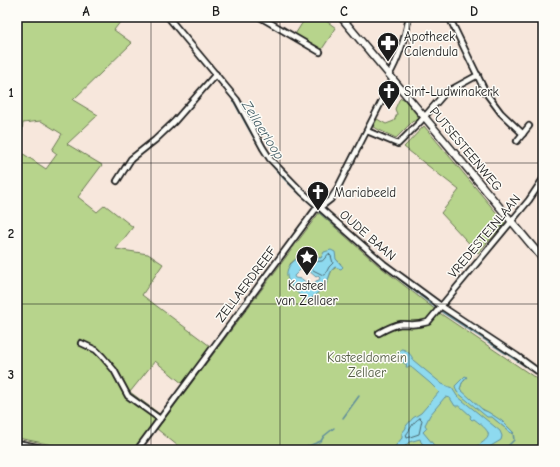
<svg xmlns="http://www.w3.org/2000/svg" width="560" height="467" font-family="'Comic Neue',sans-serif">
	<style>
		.green { fill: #b7d48c; stroke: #6a7854; fill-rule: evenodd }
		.water { fill: #8edaef; stroke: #608e9b; fill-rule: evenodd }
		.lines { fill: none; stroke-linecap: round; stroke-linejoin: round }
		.shore { stroke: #4a6870; stroke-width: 1 }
		.stream { stroke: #608e9b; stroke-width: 1.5 }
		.minor-casing { stroke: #1c1c1c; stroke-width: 8 }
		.major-casing { stroke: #1c1c1c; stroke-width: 9 }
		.minor { stroke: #fdfcf7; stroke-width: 4.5 }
		.major { stroke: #fdfcf7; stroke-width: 6 }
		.grid { fill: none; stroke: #1c1c1c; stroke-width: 1; stroke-opacity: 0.55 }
		.labels { text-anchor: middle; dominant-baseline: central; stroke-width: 3; stroke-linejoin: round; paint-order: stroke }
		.poi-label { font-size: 13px; fill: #1c1c1c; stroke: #fdfcf7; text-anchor: start }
		.street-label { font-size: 13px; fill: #1c1c1c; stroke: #fdfcf7 }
		.park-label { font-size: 13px; fill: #525c43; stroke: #fdfcf7 }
		.water-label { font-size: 14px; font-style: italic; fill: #445e66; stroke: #fdfcf7 }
		.neatline { fill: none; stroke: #1c1c1c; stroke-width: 1.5 }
		.grid-label { font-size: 13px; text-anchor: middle; font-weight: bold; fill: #1c1c1c }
	</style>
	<rect width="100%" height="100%" fill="#f7e7dc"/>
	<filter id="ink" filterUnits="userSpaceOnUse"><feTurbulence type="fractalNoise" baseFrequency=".025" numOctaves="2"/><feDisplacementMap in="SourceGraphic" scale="8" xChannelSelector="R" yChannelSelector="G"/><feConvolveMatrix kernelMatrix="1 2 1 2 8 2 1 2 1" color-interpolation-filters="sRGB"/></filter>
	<g filter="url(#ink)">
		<!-- green -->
		<g class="green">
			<path d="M24 17H124L114 30 132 43 73 100 98 115 67 144 102 165 78 197 97 212 105 205 133 227 116 249 148 254 163 264 142 295 210 346 183 384 155 361 130 392 161 415 136 450H78L18 438 17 430V22ZM41 121 62 134 52 150 57 154 46 169 19 151 23 123Z"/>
			<path d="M306 17H321L336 28 320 52 294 36Z"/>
			<path d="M401 98 404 99 420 119 418 122 413 121 396 138 373 127 377 119 386 124 394 121 397 114 395 109 399 100Z"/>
			<path d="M424 126 505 223 478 253 441 213 459 190 404 147Z"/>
			<path d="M319 213 378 265 441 314 543 383V448L541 450H183L157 429ZM323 256 336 259 341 264 332 270 326 284 312 299 301 296 291 286 290 264 297 258H321ZM465 376V380L462 383 460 389C467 396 475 406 484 410 495 416 505 423 514 433H511L492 417 457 392Z"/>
		</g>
		<!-- water -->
		<g class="water">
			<path d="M331 250 335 252 336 259 343 267 341 269 335 267C329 271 330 278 326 284 323 288 312 299 307 301 294 291 277 275 294 261 297 258 301 256 305 256 310 256 315 258 321 258L324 252ZM305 265 309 268 308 270 316 277 318 276 320 278 319 280 316 281 313 284 314 286 312 288 309 287V285L302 279 295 278 294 276Z"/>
			<path d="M401 349C406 349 412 355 413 360L442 384 452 388 457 396 500 431 502 436 501 440 484 450H471C492 437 495 435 474 419L472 420 470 418 471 416 460 406H455L450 398 445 397 430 415 425 425 427 428 423 432 438 450H427L423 444 421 442 420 439 409 442 401 450H392L402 438V433L406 428V426L413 418 421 413 439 392 430 383 411 367H406L407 364H405L396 356Z"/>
			<path d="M465 376 467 377 462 383 460 389 483 410 488 412 502 421 514 433H511L492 417H487L457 392 455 386Z"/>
		</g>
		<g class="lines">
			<!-- shore -->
			<g class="shore">
				<path d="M329 254 331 256 333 263 329 267 325 275H323L313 270 310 264 311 262 322 261Z"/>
				<path d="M420 418 422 420 419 434 407 438 406 435C411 429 412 422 420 418Z"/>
			</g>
			<!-- stream -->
			<g class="stream">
				<path d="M229 93C243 117 254 143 272 165 283 180 299 193 313 206"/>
				<path d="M318 211 386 269 436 308"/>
				<path d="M442 312 536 373 543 379"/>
				<path d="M343 418 359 396"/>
				<path d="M299 450 321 441 324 436 334 428"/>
				<path d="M504 450 514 440 513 433"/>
			</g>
			<!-- minor casing -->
			<g class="minor-casing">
				<g id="minor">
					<path d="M168 17 237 100 263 148 270 159 302 192 384 264 441 306 517 356 543 375"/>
					<path d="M260 17 320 52"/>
					<path d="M451 17 450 19 486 93 501 113 523 134"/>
					<path d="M389 75C400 57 405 37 409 17"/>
					<path d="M367 131 398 144 420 122 445 93 478 75"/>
					<path d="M517 141 529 126"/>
					<path d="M117 181 131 159 155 140 174 122 216 74"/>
					<path d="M379 333C386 329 394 325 401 324 412 324 415 326 428 322L529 200 543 179"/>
					<path d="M81 343 96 350 102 356 114 370 128 396 160 419"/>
					<path d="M17 443 51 450"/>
					<path d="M137 450 318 206H322L331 199 336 191 393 79"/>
				</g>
			</g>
			<!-- major casing -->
			<g class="major-casing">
				<path id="major" d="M341 17 543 259"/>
			</g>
			<!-- minor -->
			<use href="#minor" class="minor"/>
			<!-- major -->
			<use href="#major" class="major"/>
		</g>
	</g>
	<!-- grid -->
	<path class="grid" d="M151 17V450M280 17V450M409 17V450M17 163H543M17 304H543"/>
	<!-- icons -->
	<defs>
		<g id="pharmacy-pin" transform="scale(1.15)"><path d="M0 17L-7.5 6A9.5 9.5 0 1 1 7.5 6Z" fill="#1c1c1c" stroke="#fdfcf7"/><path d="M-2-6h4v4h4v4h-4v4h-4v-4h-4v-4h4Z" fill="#fff"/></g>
		<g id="church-pin" transform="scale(1.15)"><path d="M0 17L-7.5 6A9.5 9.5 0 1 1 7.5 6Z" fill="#1c1c1c" stroke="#fdfcf7"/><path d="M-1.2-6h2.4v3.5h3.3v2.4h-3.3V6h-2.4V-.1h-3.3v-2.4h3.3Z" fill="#fff"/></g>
		<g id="sight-pin" transform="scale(1.15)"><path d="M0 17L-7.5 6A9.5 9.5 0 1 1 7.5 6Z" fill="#1c1c1c" stroke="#fdfcf7"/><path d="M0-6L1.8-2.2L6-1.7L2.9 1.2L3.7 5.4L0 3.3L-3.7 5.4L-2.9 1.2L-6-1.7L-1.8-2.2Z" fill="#fff"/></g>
	</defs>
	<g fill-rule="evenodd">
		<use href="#pharmacy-pin" x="388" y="43"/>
		<use href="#church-pin" x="389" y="91"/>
		<use href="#church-pin" x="318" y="192"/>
		<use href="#sight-pin" x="307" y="257"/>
	</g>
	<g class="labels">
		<!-- poi labels -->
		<g class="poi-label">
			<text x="404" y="36">Apotheek<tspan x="404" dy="15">Calendula</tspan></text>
			<text x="404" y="91">Sint-Ludwinakerk</text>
			<text x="334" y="192">Mariabeeld</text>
			<text x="307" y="285" text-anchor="middle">Kasteel<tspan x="307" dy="15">van Zellaer</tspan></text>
		</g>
		<!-- street labels -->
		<g class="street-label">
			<text transform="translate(466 149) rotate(50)">PUTSESTEENWEG</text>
			<text transform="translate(368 235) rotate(41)">OUDE BAAN</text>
			<text transform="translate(484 236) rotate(-50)">VREDESTEINLAAN</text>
			<text transform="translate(246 284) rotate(-53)">ZELLAERDREEF</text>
		</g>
		<!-- park labels -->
		<g class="park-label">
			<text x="367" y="357">Kasteeldomein<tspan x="367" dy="15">Zellaer</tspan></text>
		</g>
		<!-- water labels -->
		<g class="water-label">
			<text transform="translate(263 130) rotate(58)">Zellaerloop</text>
		</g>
	</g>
	<!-- margin -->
	<rect width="560" height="467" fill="none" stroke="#fdfcf7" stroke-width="44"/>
	<rect x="22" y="22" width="516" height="423" class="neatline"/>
	<g class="grid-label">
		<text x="86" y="16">A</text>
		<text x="216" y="16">B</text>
		<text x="344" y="16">C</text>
		<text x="474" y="16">D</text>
		<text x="11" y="97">1</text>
		<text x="11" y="238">2</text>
		<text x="11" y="379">3</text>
	</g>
</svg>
